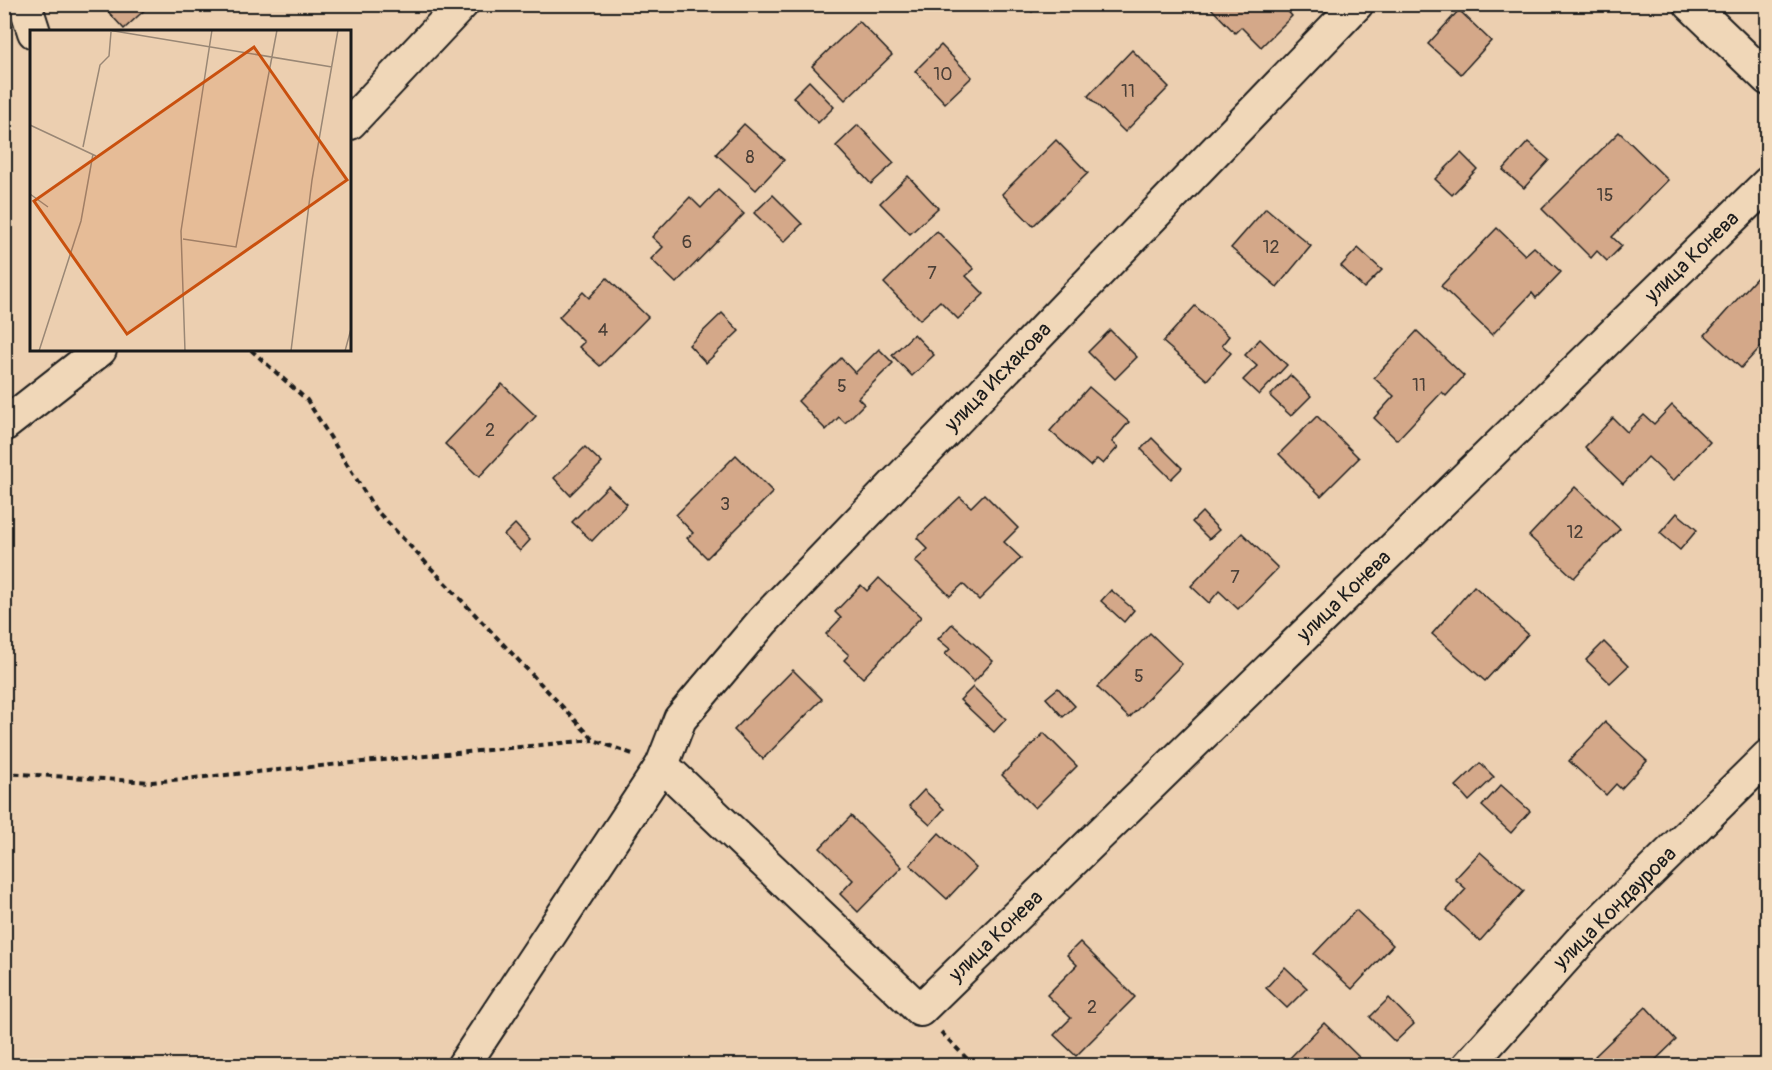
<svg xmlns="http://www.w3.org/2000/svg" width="1772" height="1070" font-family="Pangolin,sans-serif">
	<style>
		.building { fill: #d4a889; stroke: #1c1c1c; stroke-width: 1.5 }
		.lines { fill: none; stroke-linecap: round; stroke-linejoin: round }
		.minor-casing { stroke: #1c1c1c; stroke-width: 36 }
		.path { stroke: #1c1c1c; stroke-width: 4; stroke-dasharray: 6 4.5; stroke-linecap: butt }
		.minor { stroke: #f0d7b8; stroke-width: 32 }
		.labels { text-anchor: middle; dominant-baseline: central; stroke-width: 4.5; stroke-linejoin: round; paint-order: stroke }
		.number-label { font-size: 18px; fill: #4a3f37 }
		.street-label { font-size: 21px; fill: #1c1c1c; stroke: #f0d7b8 }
		.inset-road { fill: none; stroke: #998775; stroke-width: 1.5 }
		.view { fill: #c9500e; fill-opacity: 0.15; stroke: #c9500e; stroke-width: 3 }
		.inset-edge { fill: none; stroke: #1c1c1c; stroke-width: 3 }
	</style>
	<rect width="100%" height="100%" fill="#eccfb0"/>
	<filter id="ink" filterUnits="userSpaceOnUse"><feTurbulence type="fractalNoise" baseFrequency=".0167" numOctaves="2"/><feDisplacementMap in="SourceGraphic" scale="12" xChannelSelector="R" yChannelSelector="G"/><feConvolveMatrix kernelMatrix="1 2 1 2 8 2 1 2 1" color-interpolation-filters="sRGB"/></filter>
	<g filter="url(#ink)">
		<!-- building -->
		<g class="building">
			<path d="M101 4H151L124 29Z"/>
			<path d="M1024 4H1040L1032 12Z"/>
			<path d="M1207 4H1281L1292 16 1261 47 1241 27 1235 33Z"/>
			<path d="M1459 10 1491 41 1461 74 1428 44Z"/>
			<path d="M859 21 892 55 845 100 812 66Z"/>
			<path d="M941 45 972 77 945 103 915 71Z"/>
			<path d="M1132 50 1169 87 1125 132 1088 96Z"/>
			<path d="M809 81 834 107 818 123 793 97Z"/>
			<path d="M744 124 784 160 756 190 716 154Z"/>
			<path d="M858 125 894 163 871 184 836 146Z"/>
			<path d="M1619 132 1668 180 1612 237 1622 246 1607 261 1597 251 1591 258 1542 209Z"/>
			<path d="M1056 140 1088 173 1033 226 1002 194Z"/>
			<path d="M1528 142 1549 160 1524 188 1503 170Z"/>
			<path d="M1461 153 1477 169 1452 195 1435 179Z"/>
			<path d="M908 176 938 208 910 234 880 203Z"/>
			<path d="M718 190 744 214 676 283 651 259 663 247 652 237 690 197 701 208Z"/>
			<path d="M773 195 802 224 784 242 754 213Z"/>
			<path d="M1266 208 1311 246 1277 287 1231 248Z"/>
			<path d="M1497 228 1525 255 1534 247 1561 272 1536 298 1532 293 1492 335 1441 286Z"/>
			<path d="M937 231 974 269 966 276 984 294 958 319 940 301 920 320 884 283Z"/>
			<path d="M1358 248 1382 270 1364 288 1341 266Z"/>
			<path d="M1759 275 1768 282V339L1741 368 1705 335Z"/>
			<path d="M607 278 648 317 600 366 579 347 584 342 559 317 583 292 589 298Z"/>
			<path d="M1195 306 1229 336 1222 345 1231 353 1207 380 1163 342Z"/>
			<path d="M722 313 739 331 706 363 689 345Z"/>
			<path d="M1110 330 1137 357 1115 379 1088 352Z"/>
			<path d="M1417 331 1464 376 1446 396 1442 392 1397 440 1374 418 1394 396 1374 378Z"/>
			<path d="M914 334 934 355 912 376 892 355Z"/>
			<path d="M1260 339 1287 365 1259 395 1243 380 1257 366 1245 355Z"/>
			<path d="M879 349 893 363 858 398 864 404 845 423 839 417 826 430 798 401 841 358 855 373Z"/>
			<path d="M1290 375 1311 396 1291 416 1270 396Z"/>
			<path d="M502 384 536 416 479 477 445 444Z"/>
			<path d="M1089 387 1129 422 1112 442 1118 447 1103 464 1097 459 1090 466 1050 431Z"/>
			<path d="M1672 405 1710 442 1673 481 1648 457 1623 484 1585 447 1613 418 1627 432 1644 415 1654 424Z"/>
			<path d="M1317 416 1359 458 1321 496 1279 454Z"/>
			<path d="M1152 438 1182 468 1171 479 1141 449Z"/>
			<path d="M585 447 602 463 570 495 554 478Z"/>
			<path d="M736 455 773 492 707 558 687 538 693 533 676 515Z"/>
			<path d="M608 486 627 504 592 541 572 522Z"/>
			<path d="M1575 487 1620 529 1574 578 1529 536Z"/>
			<path d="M984 494 1018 528 1004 542 1021 558 979 600 963 584 950 596 915 561 928 549 917 538 960 497 971 507Z"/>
			<path d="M1202 512 1219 530 1209 539 1192 522Z"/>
			<path d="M1677 513 1697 530 1680 550 1660 533Z"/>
			<path d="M515 524 530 540 520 551 504 535Z"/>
			<path d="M1242 533 1278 568 1238 609 1219 591 1209 603 1191 586Z"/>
			<path d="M879 578 921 617 863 678 844 660 849 655 826 634 841 618 835 612 861 585 867 591Z"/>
			<path d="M1474 586 1528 634 1485 681 1432 634Z"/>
			<path d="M1111 590 1134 610 1124 622 1101 601Z"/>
			<path d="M952 624 993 661 974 682 945 654 950 649 938 639Z"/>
			<path d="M1150 633 1182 664 1129 718 1097 687Z"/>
			<path d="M1604 642 1628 666 1610 683 1586 660Z"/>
			<path d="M793 670 822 699 763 759 734 730Z"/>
			<path d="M973 687 1006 719 994 732 960 700Z"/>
			<path d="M1058 688 1075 706 1063 717 1046 698Z"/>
			<path d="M1605 722 1647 761 1621 789 1616 784 1606 795 1569 761Z"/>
			<path d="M1044 733 1077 766 1035 808 1002 775Z"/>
			<path d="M1480 763 1494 777 1469 801 1456 786Z"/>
			<path d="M1501 785 1530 811 1511 833 1482 806Z"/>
			<path d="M924 790 944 809 930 825 909 806Z"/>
			<path d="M851 816 902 867 858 912 840 894 853 880 820 848Z"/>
			<path d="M939 833 976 868 947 899 910 865Z"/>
			<path d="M1480 852 1524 891 1480 941 1447 910 1466 889 1455 879Z"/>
			<path d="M1356 910 1393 945 1352 989 1314 954Z"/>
			<path d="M1080 942 1135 997 1076 1056 1054 1035 1071 1018 1047 995 1077 965 1067 955Z"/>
			<path d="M1285 967 1307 988 1287 1008 1266 988Z"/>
			<path d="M1389 998 1414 1024 1395 1042 1370 1017Z"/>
			<path d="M1646 1007 1676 1040 1649 1066H1604L1595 1056Z"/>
			<path d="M1324 1023 1361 1059 1355 1066H1282Z"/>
		</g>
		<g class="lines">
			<!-- minor casing -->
			<g class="minor-casing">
				<g id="minor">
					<path d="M25 4 34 32"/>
					<path d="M1690 4 1768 79"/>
					<path d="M350 123 462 4"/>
					<path d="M4 425 100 350"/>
					<path d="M662 765 920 1010 1768 183"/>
					<path d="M463 1066 662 765 680 719 763 621 1357 4"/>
					<path d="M1468 1066 1581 940 1768 756"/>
				</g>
			</g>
			<!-- path -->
			<g class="path">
				<path d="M251 350 307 400 375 509 594 740 635 755"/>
				<path d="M4 773 152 782 593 740"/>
				<path d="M941 1032 974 1066"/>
			</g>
			<!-- minor -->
			<use href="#minor" class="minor"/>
		</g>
	</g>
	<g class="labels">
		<!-- number labels -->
		<g class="number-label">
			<text x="943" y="74">10</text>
			<text x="1128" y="91">11</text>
			<text x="750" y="157">8</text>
			<text x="1605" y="195">15</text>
			<text x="687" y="242">6</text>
			<text x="1271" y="247">12</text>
			<text x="932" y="273">7</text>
			<text x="603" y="330">4</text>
			<text x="1419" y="385">11</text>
			<text x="842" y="386">5</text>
			<text x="490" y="430">2</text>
			<text x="725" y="504">3</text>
			<text x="1575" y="532">12</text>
			<text x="1235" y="577">7</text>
			<text x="1139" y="676">5</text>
			<text x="1092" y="1007">2</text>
		</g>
		<!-- street labels -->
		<g class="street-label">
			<text transform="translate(1692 257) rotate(-44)">улица Конева</text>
			<text transform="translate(998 377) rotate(-46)">улица Исхакова</text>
			<text transform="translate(1344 596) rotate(-44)">улица Конева</text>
			<text transform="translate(1615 908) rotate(-45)">улица Кондаурова</text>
			<text transform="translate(996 936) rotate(-44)">улица Конева</text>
		</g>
	</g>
	<!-- overview -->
	<g transform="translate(30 30)">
		<rect width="321" height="321" fill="#eccfb0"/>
		<path class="inset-road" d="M78 0 302 37M0 95 66 126M53 117 70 35 79 26 81 2M0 164 18 177M153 209 206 217 247 0M9 321 51 191 63 124M155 321 151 201 182 0M261 321 282 150 308 0M315 321 321 299"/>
		<path class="view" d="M224 17 317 150 97 304 4 171Z"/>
		<rect width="321" height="321" class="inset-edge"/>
	</g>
	<!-- margin -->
	<rect width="1772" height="1070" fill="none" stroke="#f0d7b8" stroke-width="24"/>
	<rect x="12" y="12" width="1748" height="1046" fill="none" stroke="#1c1c1c" stroke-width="2" filter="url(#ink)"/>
</svg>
